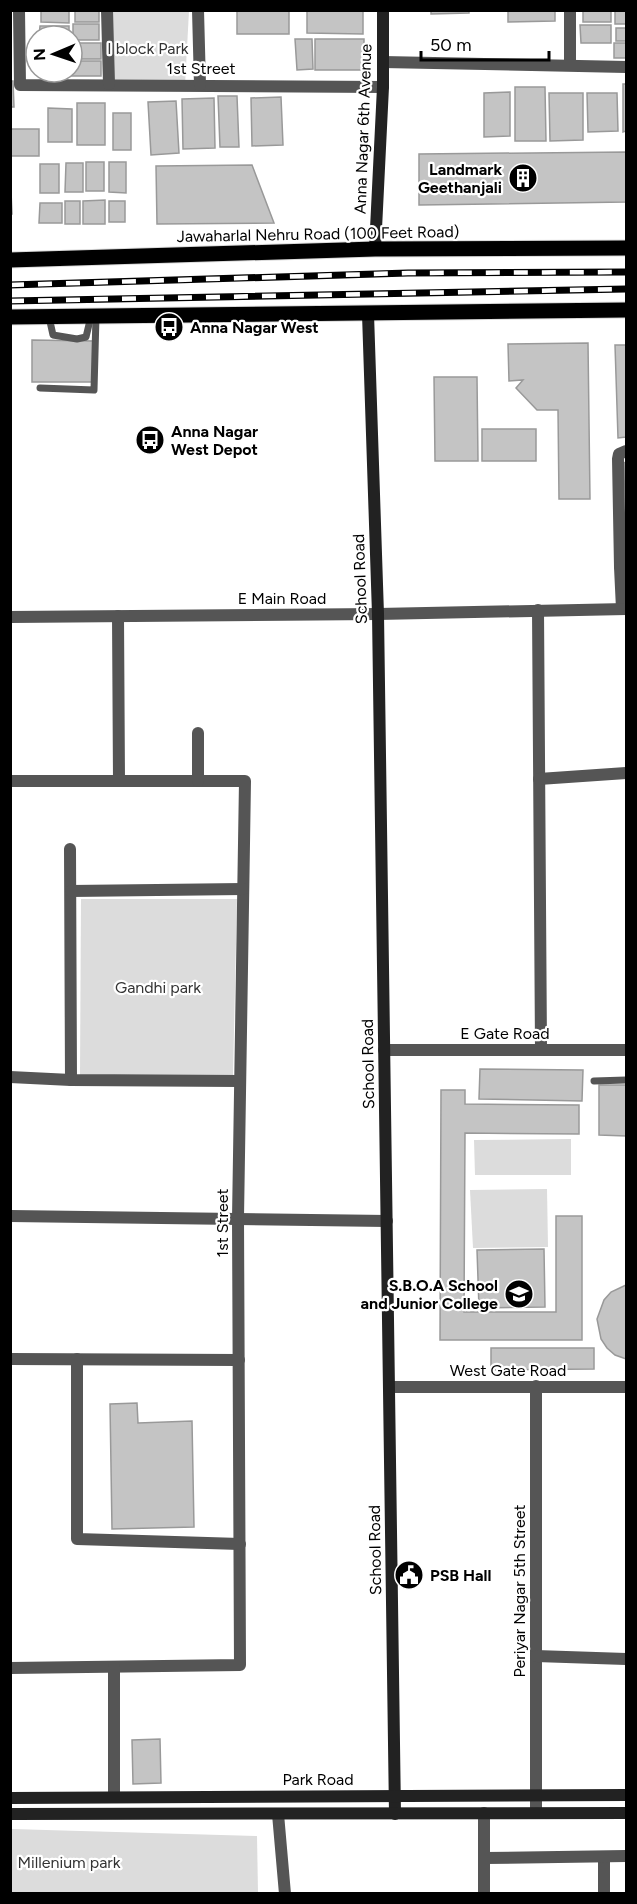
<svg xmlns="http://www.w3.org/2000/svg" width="637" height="1904" font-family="Figtree,sans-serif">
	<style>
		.green { fill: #dcdcdc }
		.building { fill: #c4c4c4; stroke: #999; stroke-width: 1.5 }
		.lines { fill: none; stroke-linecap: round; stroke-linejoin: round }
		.primary-casing { stroke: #dbdbdb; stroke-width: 17 }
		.lane { stroke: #555; stroke-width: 7 }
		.street { stroke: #555; stroke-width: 12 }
		.secondary { stroke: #222; stroke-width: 12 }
		.primary { stroke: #000; stroke-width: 15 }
		.rail-casing { stroke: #000; stroke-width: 7 }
		.rail { stroke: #fff; stroke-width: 4.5; stroke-dasharray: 14; stroke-linecap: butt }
		.labels { text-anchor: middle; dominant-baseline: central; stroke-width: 4.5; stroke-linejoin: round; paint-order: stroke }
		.park-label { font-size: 16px; fill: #333; stroke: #fff }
		.street-label { font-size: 16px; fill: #000; stroke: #fff }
		.poi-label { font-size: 16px; font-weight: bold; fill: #000; stroke: #fff; text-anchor: start }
	</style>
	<rect width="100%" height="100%" fill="#fff"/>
	<!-- green -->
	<g class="green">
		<path d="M107 11H189L185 85 109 84Z"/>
		<path d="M81 899H237L233 1075H80Z"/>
		<path d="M571 1139V1175H475L474 1140Z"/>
		<path d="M547 1189 548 1247 473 1248 470 1190Z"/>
		<path d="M11 1829 257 1836 258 1893H11Z"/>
	</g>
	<!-- building -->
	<g class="building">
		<path d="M41 10H69V23L41 22Z"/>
		<rect x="75" y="10" width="24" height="12"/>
		<rect x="237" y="10" width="52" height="24"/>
		<path d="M307 10H363V34L307 33Z"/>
		<path d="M431 10H469V13L431 14Z"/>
		<path d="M508 10H555V21L508 22Z"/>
		<rect x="583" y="10" width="28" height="12"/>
		<rect x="615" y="10" width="11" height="14"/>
		<rect x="73" y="24" width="26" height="16"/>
		<path d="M580 25H611V43H581Z"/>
		<path d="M40 26H69V36H39Z"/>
		<rect x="616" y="28" width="10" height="13"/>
		<path d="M295 39H312L313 69 297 70Z"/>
		<rect x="315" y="39" width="49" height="31"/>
		<rect x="73" y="43" width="28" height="16"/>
		<rect x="614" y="43" width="12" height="15"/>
		<rect x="72" y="61" width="29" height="15"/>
		<path d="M10 81H13L14 107H10Z"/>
		<path d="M623 84H626V131L623 132Z"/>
		<path d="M515 87H545L546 141H515Z"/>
		<path d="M510 92V136L484 137V93Z"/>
		<path d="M549 93H583V140L550 141Z"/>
		<path d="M587 93H617L618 131 588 132Z"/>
		<path d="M218 96H237L239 147H220Z"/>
		<path d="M281 97 283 145 252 146 251 98Z"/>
		<path d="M214 98 215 148 183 149 182 99Z"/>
		<path d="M176 101 179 153 151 155 148 102Z"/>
		<rect x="77" y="103" width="28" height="42"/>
		<path d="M48 108 72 109V142H48Z"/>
		<rect x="113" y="113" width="18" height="37"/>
		<rect x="10" y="129" width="29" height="27"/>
		<path d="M626 152V202L419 205V154Z"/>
		<rect x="86" y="162" width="18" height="29"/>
		<path d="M109 162H126V193L109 192Z"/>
		<path d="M66 163H83V192H65Z"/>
		<rect x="40" y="164" width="19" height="29"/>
		<path d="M252 165 274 223 157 224 156 166Z"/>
		<path d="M10 169 12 214H10Z"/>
		<path d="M105 200V224H83V201Z"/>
		<rect x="65" y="201" width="15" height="23"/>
		<rect x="109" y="201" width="16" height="21"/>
		<path d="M40 203H62V223H39Z"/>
		<path d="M32 340 94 341 93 382H32Z"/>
		<path d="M588 343 590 499H559L558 410H537L516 388 523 380 509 381 508 344Z"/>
		<path d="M615 345H626V437L618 438Z"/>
		<path d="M434 377H477L478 461H435Z"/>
		<rect x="482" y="429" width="54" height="32"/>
		<path d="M626 462V520L624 463Z"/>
		<path d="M480 1069 583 1070 582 1101 479 1099Z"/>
		<path d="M599 1085H626V1136L599 1135Z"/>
		<path d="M441 1090H465V1104L579 1105V1134L465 1133 464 1312H556V1216H582V1340H440Z"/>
		<path d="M544 1249 545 1307 479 1308 477 1250Z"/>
		<path d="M626 1285V1359L615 1355 607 1348 601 1339 597 1319 604 1300 611 1292Z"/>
		<path d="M491 1348H594V1369L491 1370Z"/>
		<path d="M137 1403 138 1423 192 1421 194 1527 112 1529 110 1404Z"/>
		<path d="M160 1739 161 1783 133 1784 132 1740Z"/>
	</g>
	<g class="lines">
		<!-- primary casing -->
		<g class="primary-casing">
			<g id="primary">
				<path d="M10 260 375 249 626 248"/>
				<path d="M10 317 626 310"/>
			</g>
		</g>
		<!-- lane -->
		<g class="lane">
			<path d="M49 317 53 335 77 339 86 337 91 316"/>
			<path d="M40 388 94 390 96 316"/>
			<path d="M594 1081 626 1080"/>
		</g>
		<!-- street -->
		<g class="street">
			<path d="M19 10 20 85 383 87"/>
			<path d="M107 10 109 84"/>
			<path d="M198 10 200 85"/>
			<path d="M570 10V65"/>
			<path d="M383 62 626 67"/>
			<path d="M620 567 618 459 619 454 626 451"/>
			<path d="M622 609 620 567H626"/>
			<path d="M538 610 541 1049"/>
			<path d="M118 616 119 781"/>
			<path d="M10 617 378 614 626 609"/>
			<path d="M539 779 626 773"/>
			<path d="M10 781H245L238 1218 240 1665 10 1668"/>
			<path d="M198 781V733"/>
			<path d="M70 849 71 1080"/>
			<path d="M71 891 243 889"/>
			<path d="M384 1050H626"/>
			<path d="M10 1077 71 1080 240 1081"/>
			<path d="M10 1216 387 1221"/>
			<path d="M10 1359 239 1360"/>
			<path d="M77 1359V1539L240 1544"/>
			<path d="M536 1386V1813"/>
			<path d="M389 1387H626"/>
			<path d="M536 1656 626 1659"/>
			<path d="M114 1667V1796"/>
			<path d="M278 1814 285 1894"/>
			<path d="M604 1857V1894"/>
			<path d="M485 1858 626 1856"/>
			<path d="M484 1894V1813"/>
		</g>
		<!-- secondary -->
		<g class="secondary">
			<path d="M375 249 383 87V10"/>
			<path d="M368 314 378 614 395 1814"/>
			<path d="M10 1798 626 1795"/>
			<path d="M10 1814 626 1813"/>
		</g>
		<!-- primary -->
		<use href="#primary" class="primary"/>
		<!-- rail casing -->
		<g class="rail-casing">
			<g id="rail">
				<path d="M10 285 408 273 626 272"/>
				<path d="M10 301 626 289"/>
			</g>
		</g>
		<!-- rail -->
		<use href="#rail" class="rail"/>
	</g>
	<!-- icons -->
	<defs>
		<g id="building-disc" transform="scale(1.5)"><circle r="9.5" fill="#000" stroke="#fff"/><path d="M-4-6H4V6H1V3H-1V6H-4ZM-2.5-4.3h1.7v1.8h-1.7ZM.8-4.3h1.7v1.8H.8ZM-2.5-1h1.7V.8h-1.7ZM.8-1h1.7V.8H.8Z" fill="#fff"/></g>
		<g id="bus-disc" transform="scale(1.5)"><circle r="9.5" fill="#000" stroke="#fff"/><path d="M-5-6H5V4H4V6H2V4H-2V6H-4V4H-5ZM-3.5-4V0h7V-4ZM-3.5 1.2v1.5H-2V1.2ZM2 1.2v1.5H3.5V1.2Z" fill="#fff"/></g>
		<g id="school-disc" transform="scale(1.5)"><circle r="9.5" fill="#000" stroke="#fff"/><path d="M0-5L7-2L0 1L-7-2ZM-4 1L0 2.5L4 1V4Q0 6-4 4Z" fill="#fff"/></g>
		<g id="civic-disc" transform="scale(1.5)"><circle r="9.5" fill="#000" stroke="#fff"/><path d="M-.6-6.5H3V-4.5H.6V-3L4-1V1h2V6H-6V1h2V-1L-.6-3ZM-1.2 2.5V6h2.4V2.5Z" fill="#fff"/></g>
	</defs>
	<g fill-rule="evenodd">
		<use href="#building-disc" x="523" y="178"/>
		<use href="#bus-disc" x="169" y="327"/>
		<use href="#bus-disc" x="150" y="440"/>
		<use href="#school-disc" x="519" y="1294"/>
		<use href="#civic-disc" x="409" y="1575"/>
	</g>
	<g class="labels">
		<!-- park labels -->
		<g class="park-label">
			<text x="148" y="48">I block Park</text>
			<text x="158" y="987">Gandhi park</text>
			<text x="69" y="1862">Millenium park</text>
		</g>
		<!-- street labels -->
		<g class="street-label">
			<text x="201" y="68">1st Street</text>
			<text transform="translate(363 129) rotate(-88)">Anna Nagar 6th Avenue</text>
			<text transform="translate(318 234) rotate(-1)">Jawaharlal Nehru Road (100 Feet Road)</text>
			<text transform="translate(360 579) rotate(-92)">School Road</text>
			<text x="282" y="598">E Main Road</text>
			<text x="505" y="1033">E Gate Road</text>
			<text transform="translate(368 1064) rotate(-91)">School Road</text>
			<text transform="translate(222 1223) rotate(-90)">1st Street</text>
			<text x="508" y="1370">West Gate Road</text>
			<text transform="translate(375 1550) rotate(-91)">School Road</text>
			<text transform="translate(519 1591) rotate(-90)">Periyar Nagar 5th Street</text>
			<text x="318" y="1779">Park Road</text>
		</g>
		<!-- poi labels -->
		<g class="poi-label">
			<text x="502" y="169" text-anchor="end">Landmark<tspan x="502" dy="18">Geethanjali</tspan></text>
			<text x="190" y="327">Anna Nagar West</text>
			<text x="171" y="431">Anna Nagar<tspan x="171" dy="18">West Depot</tspan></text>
			<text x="498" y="1285" text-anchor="end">S.B.O.A School<tspan x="498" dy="18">and Junior College</tspan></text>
			<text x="430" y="1575">PSB Hall</text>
		</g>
	</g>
	<!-- border -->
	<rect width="637" height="1904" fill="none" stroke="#000000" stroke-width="24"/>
	<!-- north arrow -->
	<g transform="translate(54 54) rotate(268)"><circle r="28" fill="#ffffff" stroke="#999999" stroke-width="1.5"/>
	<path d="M0-4.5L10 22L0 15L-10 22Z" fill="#000000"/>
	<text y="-9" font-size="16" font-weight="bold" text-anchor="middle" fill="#000000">N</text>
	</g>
	<!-- scale -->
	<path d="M421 51v9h128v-9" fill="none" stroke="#000000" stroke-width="3"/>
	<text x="430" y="51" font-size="18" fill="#000000" stroke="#ffffff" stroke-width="4.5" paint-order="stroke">50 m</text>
</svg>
